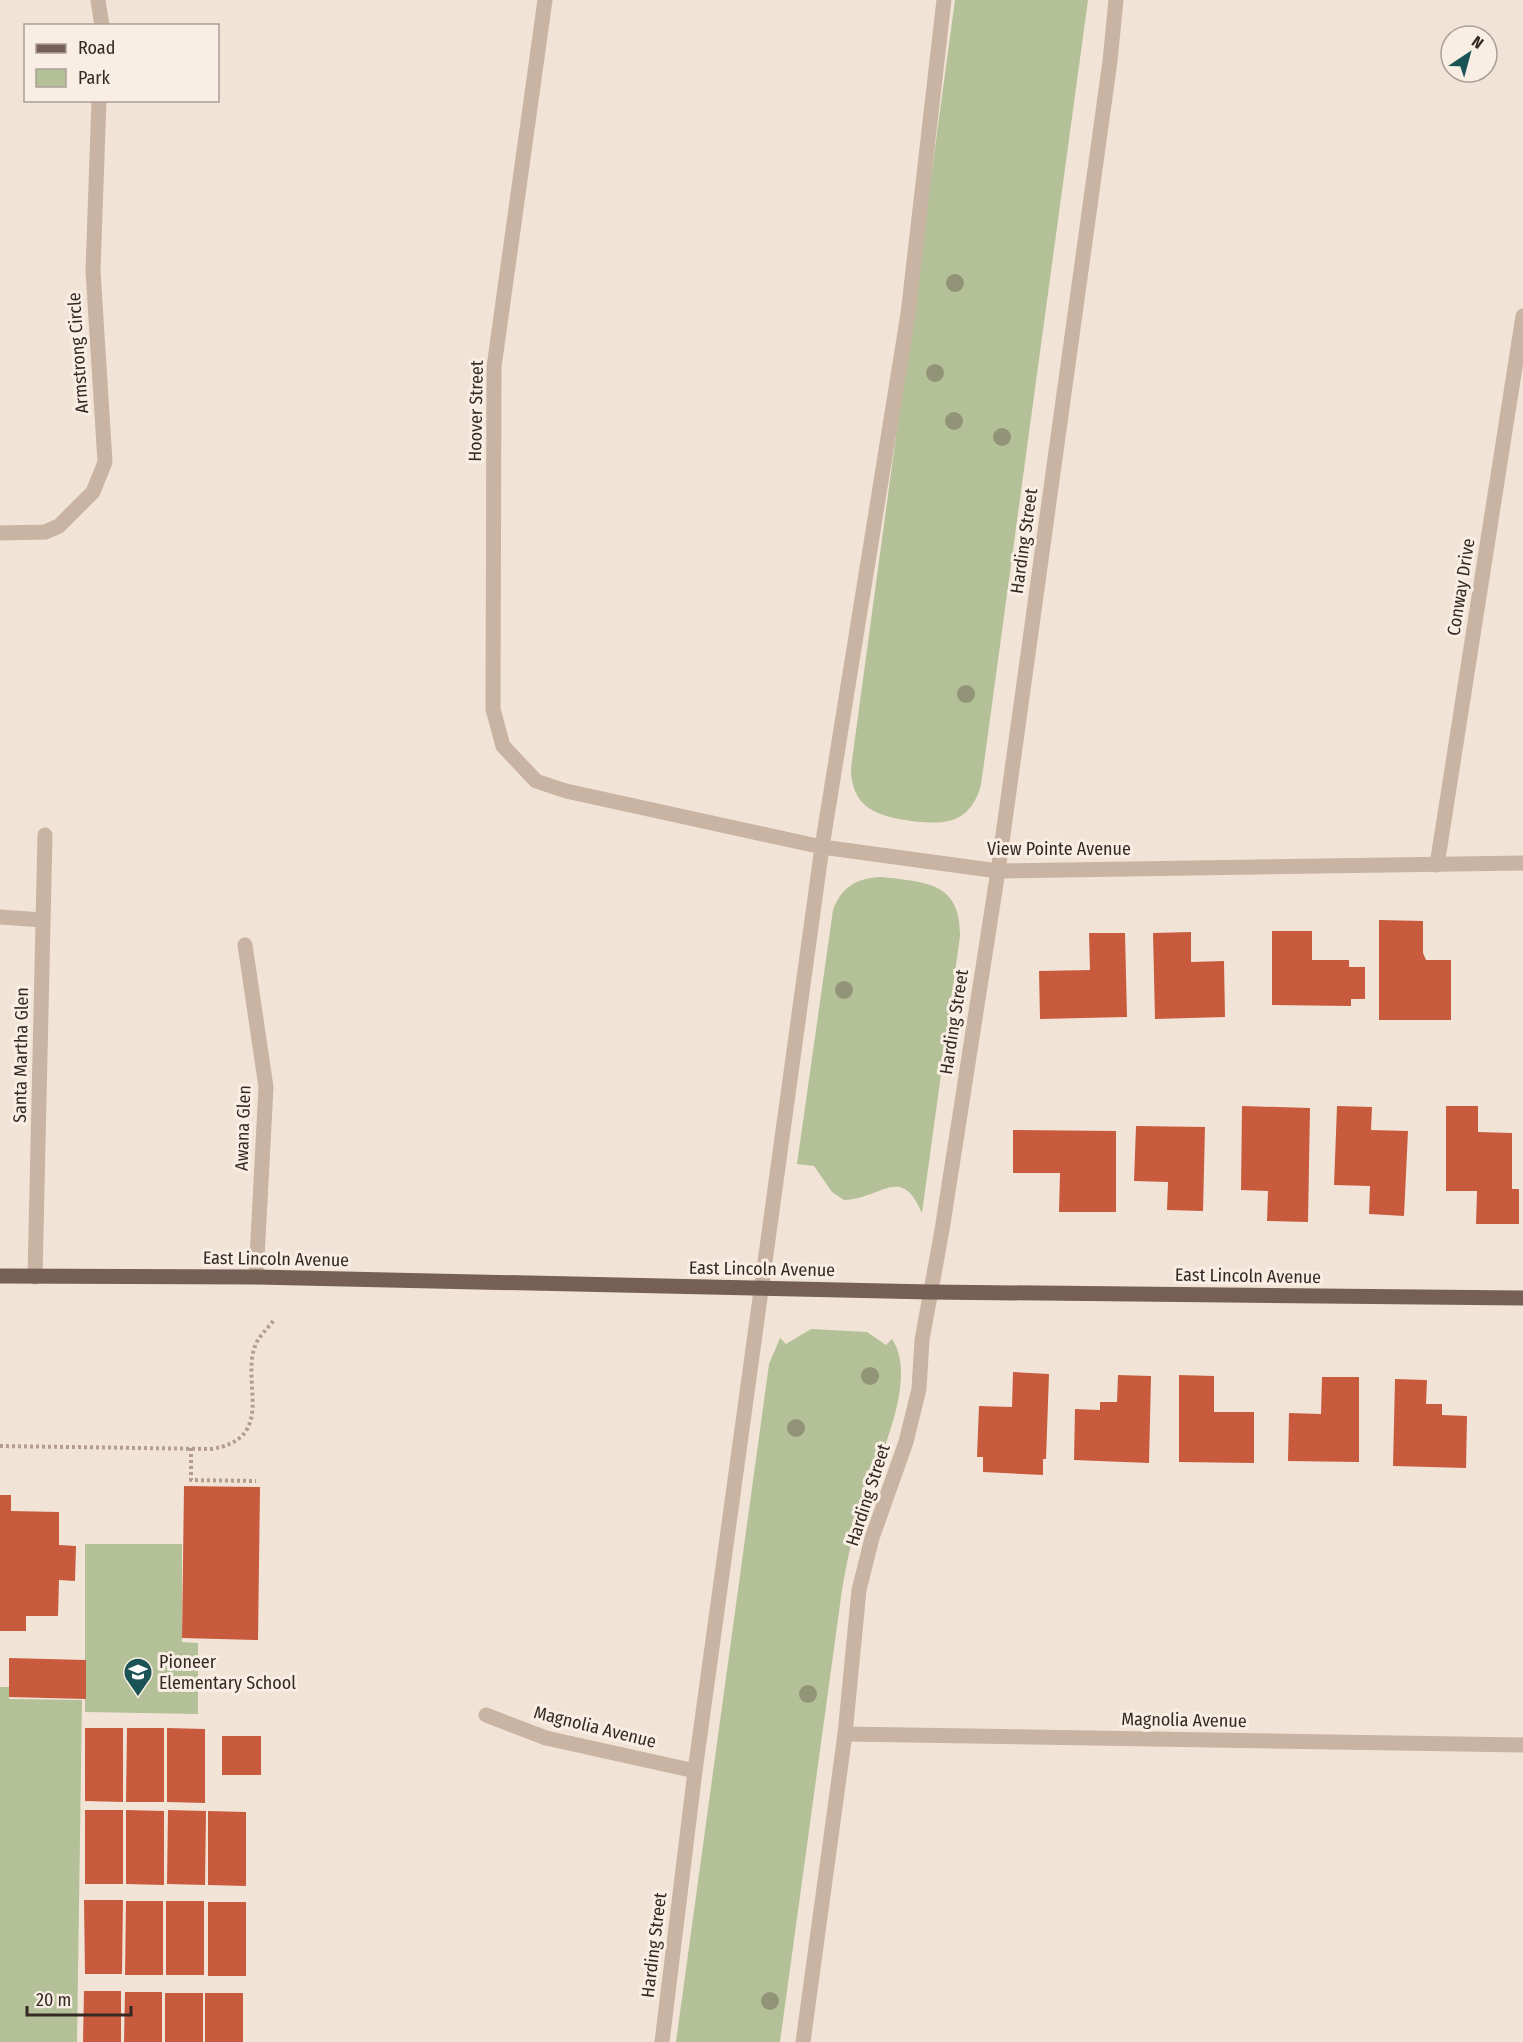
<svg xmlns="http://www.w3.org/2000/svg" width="1523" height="2042" font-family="'Fira Sans Condensed',sans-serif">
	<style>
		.green { fill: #b4c097 }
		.building { fill: #c85b3e }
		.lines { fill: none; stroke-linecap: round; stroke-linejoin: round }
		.path { stroke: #b59d8d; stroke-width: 4; stroke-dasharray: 3 3; stroke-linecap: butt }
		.minor { stroke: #c9b3a3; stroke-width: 15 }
		.major { stroke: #766056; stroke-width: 15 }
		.tree { fill: #929477 }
		.labels { text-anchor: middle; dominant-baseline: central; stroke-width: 6; stroke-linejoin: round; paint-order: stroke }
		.street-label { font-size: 18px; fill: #342925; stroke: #f9eee3 }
		.poi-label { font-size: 18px; fill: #342925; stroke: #f9eee3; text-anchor: start }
	</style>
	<rect width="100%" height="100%" fill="#f1e4d7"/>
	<!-- green -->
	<g class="green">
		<path d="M955 0H1088L981 785C970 824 945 825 911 821 877 816 851 808 851 768Z"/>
		<path d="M882 877C925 882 961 882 960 936L922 1213C901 1164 883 1198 844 1200L832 1192 814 1166 797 1164 833 910C842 886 857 878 882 877Z"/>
		<path d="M811 1329 867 1332 886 1345 892 1339C921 1382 872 1472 858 1518 851 1542 846 1566 842 1590L780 2042H676L769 1364 780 1338 786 1344Z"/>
		<path d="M85 1544H182V1642L198 1643V1714L85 1712Z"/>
		<path d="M0 1687H9V1699L82 1700 77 2042H0Z"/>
	</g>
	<!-- building -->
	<g class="building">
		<path d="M1379 920 1423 921V953L1426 960H1451V1020H1379Z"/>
		<path d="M1272 931H1312V960H1349V967H1365V999H1351V1006L1272 1005Z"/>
		<path d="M1191 932V962L1224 961 1225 1017 1155 1019 1153 933Z"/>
		<path d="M1089 933H1125L1127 1017 1040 1019 1039 971 1090 970Z"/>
		<path d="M1242 1106 1310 1108 1308 1222 1267 1221 1268 1191 1241 1190Z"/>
		<path d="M1337 1106 1372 1107 1371 1130 1408 1131 1404 1216 1369 1214 1370 1186 1334 1185Z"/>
		<path d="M1446 1106H1478V1132L1512 1133V1189H1519V1224H1476L1477 1191H1446Z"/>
		<path d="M1136 1126 1205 1127 1203 1211 1167 1210 1168 1182 1134 1181Z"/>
		<path d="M1013 1130 1116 1131V1212H1059L1060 1173H1013Z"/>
		<path d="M1013 1372 1049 1374 1046 1459H1043V1475L983 1472V1457H977L979 1406 1012 1407Z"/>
		<path d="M1118 1375 1151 1376 1149 1463 1074 1460 1075 1409 1100 1410V1402H1117Z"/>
		<path d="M1179 1375 1214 1376V1412H1254V1463L1179 1462Z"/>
		<path d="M1322 1377H1359V1462L1288 1461 1289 1413 1321 1414Z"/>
		<path d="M1395 1379 1427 1380 1426 1404H1442V1415L1467 1416 1466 1468 1393 1466Z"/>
		<path d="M184 1486 260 1487 258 1640 182 1638Z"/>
		<path d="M0 1495H11V1511L59 1512V1545L76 1546 75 1581 59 1580 58 1616H26V1631H0Z"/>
		<path d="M9 1658 86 1660V1699L9 1697Z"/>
		<path d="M85 1728H123V1802L85 1801Z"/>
		<path d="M127 1728H164V1802H126Z"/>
		<path d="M167 1728 205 1729V1803L167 1802Z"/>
		<rect x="222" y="1736" width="39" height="39"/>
		<rect x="85" y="1810" width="38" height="74"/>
		<path d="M126 1810 164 1811V1885L126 1884Z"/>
		<path d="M168 1810 206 1811 205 1885 167 1884Z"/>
		<path d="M208 1811 246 1812V1886L208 1885Z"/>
		<path d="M84 1900H123L122 1974H85Z"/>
		<path d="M126 1901H163V1975H125Z"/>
		<rect x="166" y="1901" width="38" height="74"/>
		<rect x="208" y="1902" width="38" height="74"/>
		<path d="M84 1991H121V2042H83Z"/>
		<path d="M125 1992H162V2042H124Z"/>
		<rect x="165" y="1993" width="38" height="49"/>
		<rect x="205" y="1993" width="38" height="49"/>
	</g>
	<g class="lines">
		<!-- path -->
		<g class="path">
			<path d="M0 1446 211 1449C277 1439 241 1383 255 1346 258 1337 268 1328 274 1320"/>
			<path d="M191 1448V1480L256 1481"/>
		</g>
		<!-- minor -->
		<g class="minor">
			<path d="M98 0 102 26"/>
			<path d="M545 0 494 367 493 709 503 746 536 781 566 791 822 847 998 871 1523 863"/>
			<path d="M0 533 45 532 59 526 93 492 105 462 93 271 99 100"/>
			<path d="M1437 865 1523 316"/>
			<path d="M0 917 43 920"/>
			<path d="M245 945 266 1087 256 1277"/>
			<path d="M35 1277 45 835"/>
			<path d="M486 1715 546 1738 695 1771"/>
			<path d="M845 1734 1523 1745"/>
			<path d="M662 2042 695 1771 822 847 908 314 944 0"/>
			<path d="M803 2042 845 1734 859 1590 872 1538 906 1442 919 1389 922 1340 942 1230 998 871 1110 61 1116 0"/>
		</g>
		<!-- major -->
		<path class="major" d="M0 1276 256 1277 930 1292 1523 1298"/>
	</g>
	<!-- trees -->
	<g class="tree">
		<circle cx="955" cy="283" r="9"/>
		<circle cx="935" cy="373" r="9"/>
		<circle cx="954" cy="421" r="9"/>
		<circle cx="1002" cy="437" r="9"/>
		<circle cx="966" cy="694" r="9"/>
		<circle cx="844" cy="990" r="9"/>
		<circle cx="870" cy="1376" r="9"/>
		<circle cx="796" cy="1428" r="9"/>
		<circle cx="808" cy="1694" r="9"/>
		<circle cx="770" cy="2001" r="9"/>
	</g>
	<!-- icons -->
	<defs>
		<g id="school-pin" transform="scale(1.5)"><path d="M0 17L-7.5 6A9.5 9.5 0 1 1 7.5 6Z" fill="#1a5456" stroke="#f9eee3"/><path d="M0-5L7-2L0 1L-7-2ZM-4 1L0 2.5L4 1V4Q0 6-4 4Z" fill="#fff"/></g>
	</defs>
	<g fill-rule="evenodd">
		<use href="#school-pin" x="138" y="1672"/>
	</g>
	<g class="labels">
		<!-- street labels -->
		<g class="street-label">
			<text transform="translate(78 353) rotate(-94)">Armstrong Circle</text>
			<text transform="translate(476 411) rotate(-89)">Hoover Street</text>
			<text transform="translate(1024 541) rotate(-82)">Harding Street</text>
			<text transform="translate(1461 587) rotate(-81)">Conway Drive</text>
			<text x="1059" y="849">View Pointe Avenue</text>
			<text transform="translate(954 1022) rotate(-81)">Harding Street</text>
			<text transform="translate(21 1055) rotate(-89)">Santa Martha Glen</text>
			<text transform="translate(243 1128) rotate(-88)">Awana Glen</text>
			<text transform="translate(276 1259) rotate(1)">East Lincoln Avenue</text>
			<text transform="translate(762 1269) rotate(1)">East Lincoln Avenue</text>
			<text transform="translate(1248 1276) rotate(1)">East Lincoln Avenue</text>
			<text transform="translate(868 1495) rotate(-72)">Harding Street</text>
			<text transform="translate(1184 1720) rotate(1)">Magnolia Avenue</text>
			<text transform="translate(595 1727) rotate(14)">Magnolia Avenue</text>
			<text transform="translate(654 1945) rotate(-83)">Harding Street</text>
		</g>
		<!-- poi labels -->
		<g class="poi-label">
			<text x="159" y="1662">Pioneer<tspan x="159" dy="21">Elementary School</tspan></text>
		</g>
	</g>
	<!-- legend -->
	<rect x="24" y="24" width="195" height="78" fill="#f9eee3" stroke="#aa9f97" stroke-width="1.5"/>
	<rect x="36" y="44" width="30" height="9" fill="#766056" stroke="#aa9f97" stroke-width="1.5"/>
	<text x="78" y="54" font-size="18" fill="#342925">Road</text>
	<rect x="36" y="69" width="30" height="18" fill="#b4c097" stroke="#aa9f97" stroke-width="1.5"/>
	<text x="78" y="84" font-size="18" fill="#342925">Park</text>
	<!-- north arrow -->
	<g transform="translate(1469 54) rotate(36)"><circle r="28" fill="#f9eee3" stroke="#aa9f97" stroke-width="1.5"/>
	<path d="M0-4.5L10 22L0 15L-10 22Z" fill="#1a5456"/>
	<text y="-9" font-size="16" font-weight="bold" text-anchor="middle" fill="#342925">N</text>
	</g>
	<!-- scale -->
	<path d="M27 2006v9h104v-9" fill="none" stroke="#342925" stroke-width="3"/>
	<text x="36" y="2006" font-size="18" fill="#342925" stroke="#f9eee3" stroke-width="4.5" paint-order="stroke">20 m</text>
</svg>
